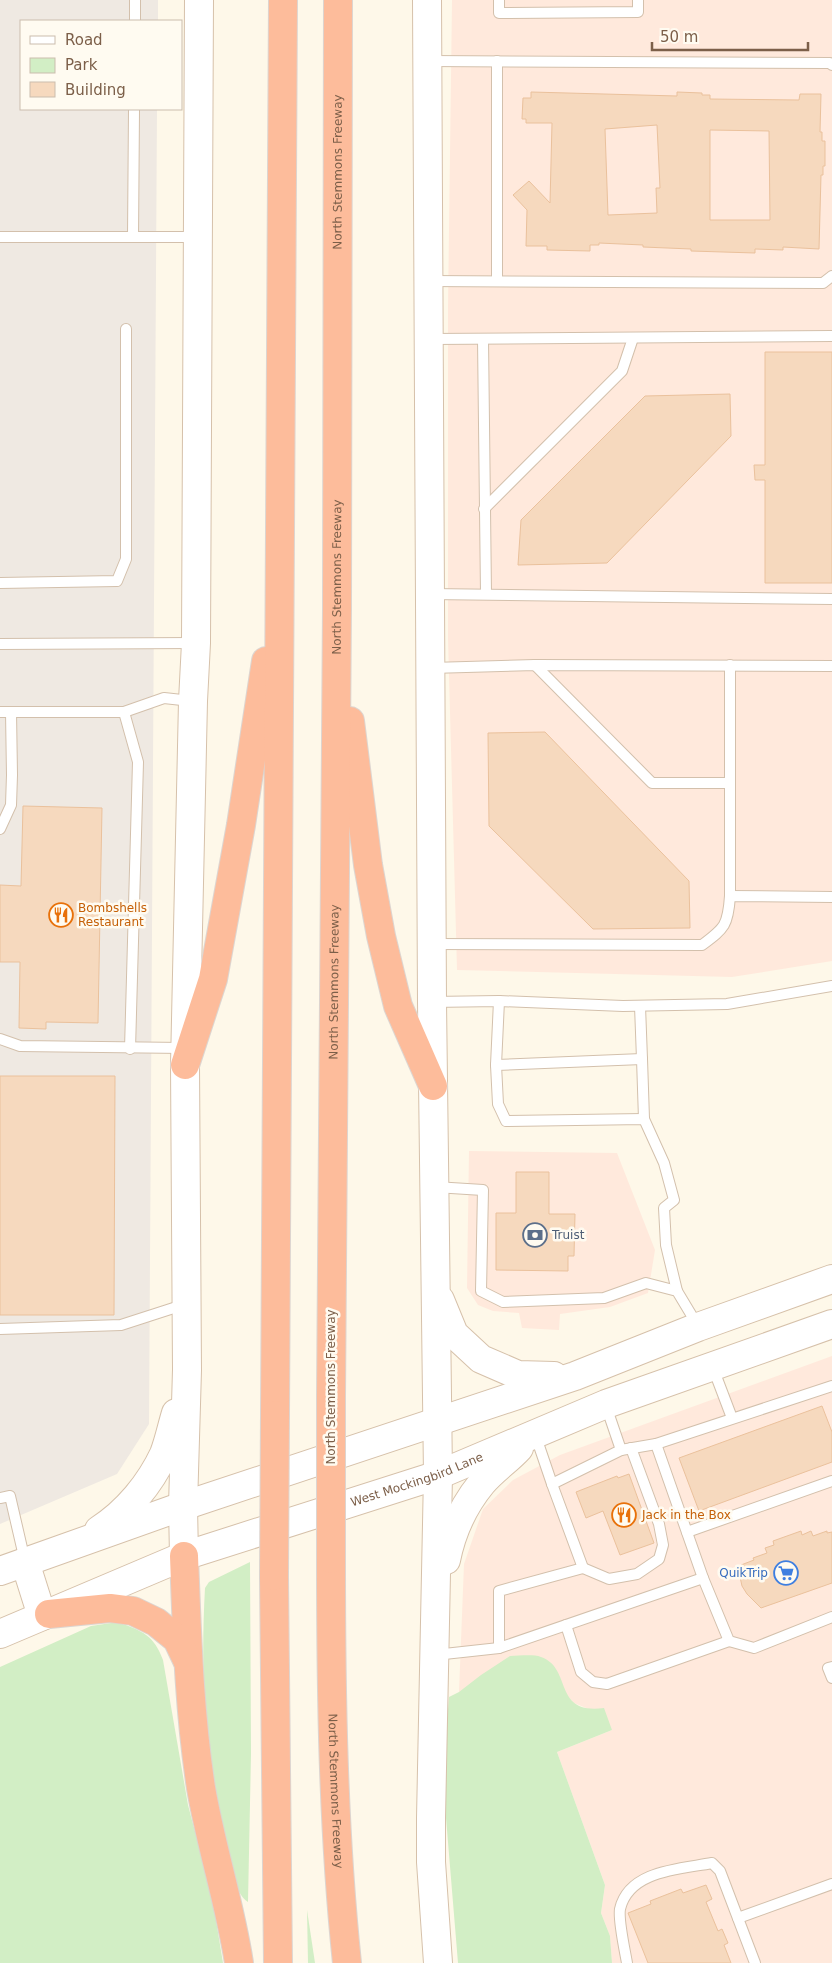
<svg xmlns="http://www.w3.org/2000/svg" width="832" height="1963" font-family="'DejaVu Sans',sans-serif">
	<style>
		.commercial { fill: #ffe9dc }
		.industrial { fill: #efe9e2 }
		.green { fill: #d2eec5 }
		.building { fill: #f6d9be; stroke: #eac19c; fill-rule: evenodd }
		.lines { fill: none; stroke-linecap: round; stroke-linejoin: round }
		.lane-casing { stroke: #d3c0ac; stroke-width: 12 }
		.secondary-casing { stroke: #d6c1aa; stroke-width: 30 }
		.highway-casing { stroke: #ddd5d0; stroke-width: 30 }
		.lane { stroke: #fff; stroke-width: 10 }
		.secondary { stroke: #fff; stroke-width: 28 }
		.highway { stroke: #fdbc9b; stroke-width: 28 }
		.highway-bridge-casing { stroke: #ddd5d0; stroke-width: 30; stroke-linecap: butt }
		.highway-bridge { stroke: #fdbc9b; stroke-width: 28 }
		.labels { text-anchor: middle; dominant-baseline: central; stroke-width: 5; stroke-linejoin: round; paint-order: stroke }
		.street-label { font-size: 12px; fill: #7c5f49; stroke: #fffbf1 }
		.food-label { font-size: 12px; fill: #c56008; stroke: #fffbf1; text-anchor: start }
		.service-label { font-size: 12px; fill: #4e5e75; stroke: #fffbf1; text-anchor: start }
		.shop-label { font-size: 12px; fill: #366cbe; stroke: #fffbf1; text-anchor: end }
	</style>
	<rect width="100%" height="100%" fill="#fef8e9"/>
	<!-- commercial -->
	<g class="commercial">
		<path d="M452 0H832V961L732 977 457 970 448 638V307Z"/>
		<path d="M469 1151 617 1153 655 1250 648 1293 610 1307 560 1314 559 1330 522 1328 519 1313 493 1311 478 1305 467 1288Z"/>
		<path d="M832 1356V1963H612L610 1936 601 1913 605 1885 557 1752 612 1730 591 1710 574 1703 566 1695 559 1675 459 1692 464 1564 483 1509 513 1480 560 1455Z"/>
	</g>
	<!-- industrial -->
	<path class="industrial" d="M0 0H158V21H21V109H157L149 1424 117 1474 0 1524Z"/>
	<!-- green -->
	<g class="green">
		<path d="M250 1562 251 1754 248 1902C235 1893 234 1873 229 1858 205 1768 200 1680 205 1588L209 1582Z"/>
		<path d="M118 1622C142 1631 154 1635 163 1660L188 1805 212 1896 223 1963H0V1667L91 1626Z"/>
		<path d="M510 1656C519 1656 533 1654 541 1657 573 1668 552 1715 604 1708L612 1730 557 1752 605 1885 601 1913 610 1936 612 1963H458L446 1818 444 1760 449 1697 459 1692 481 1675Z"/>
		<path d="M307 1910 315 1963H308Z"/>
	</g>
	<!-- building -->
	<g class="building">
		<path d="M531 92 677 96V92L702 93V95H710V99L799 100 800 94H821L820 132H822V141H825V166H823V175H821L819 249 783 247V250L755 249V253L691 251V249L643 247V245L599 243V245H590V251L547 250V246H526L527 210 513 195 529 181 550 203 552 123H526V119H522L523 98H531ZM657 125 660 188H656L657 213 608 215 605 129ZM710 130 769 131 770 220H710Z"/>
		<path d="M765 352H832V583H765V480H755L754 465H765Z"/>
		<path d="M730 394 731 436 607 563 518 565 521 520 645 396Z"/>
		<path d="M545 732 689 881 690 928 593 929 489 826 488 733Z"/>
		<path d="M23 806 102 808 98 1023 46 1022V1029L19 1028 20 962H0V885L21 886Z"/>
		<path d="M0 1076H115L114 1315H0Z"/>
		<path d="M516 1172H549V1214H575L574 1256H568V1271L496 1270V1213H516Z"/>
		<path d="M822 1406 832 1432V1462L699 1511 679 1458Z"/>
		<path d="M629 1474 654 1543 620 1555 603 1511 586 1518 576 1492 617 1476 618 1478Z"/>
		<path d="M801 1531 802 1535 811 1531 813 1536 827 1531V1533L832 1532V1583L761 1608 747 1594 742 1586 740 1577 741 1565 754 1560 753 1558 767 1553 765 1548 774 1545 773 1541Z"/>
		<path d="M706 1885 712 1899 706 1902 718 1931 722 1929 728 1943 724 1945 731 1963H648L628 1913 651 1904 650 1901 681 1889 683 1893Z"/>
	</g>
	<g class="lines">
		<!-- lane casing -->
		<g class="lane-casing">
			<g id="lane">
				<path d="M499 0V13L638 12V0"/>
				<path d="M135 21V0"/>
				<path d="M429 61 830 63 832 65"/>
				<path d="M0 237H197"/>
				<path d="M133 237 134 109"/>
				<path d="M428 281 823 283 832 276"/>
				<path d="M497 281V61"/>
				<path d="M431 339 832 336"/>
				<path d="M483 339 486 594"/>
				<path d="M484 509 622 371 633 338"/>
				<path d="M0 583 117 581 126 559V329"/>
				<path d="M430 594 832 599"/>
				<path d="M0 644 194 643"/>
				<path d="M535 665 652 783H730"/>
				<path d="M431 668 535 665 832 666"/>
				<path d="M0 712H124L164 698 191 701"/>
				<path d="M124 712 138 762 130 1049"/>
				<path d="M0 829 11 805 12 775 11 712"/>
				<path d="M730 896V665"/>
				<path d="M433 944 702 945C725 928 728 925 730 896L832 897"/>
				<path d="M499 1001 496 1065 498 1104 506 1121 644 1119 664 1163 674 1200 664 1208 666 1245 677 1291"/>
				<path d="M432 1002 499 1001 623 1006 727 1004 832 986"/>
				<path d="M640 1006 642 1059"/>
				<path d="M0 1039 20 1046 184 1048"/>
				<path d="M496 1065 642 1059 644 1119"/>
				<path d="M435 1187 483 1190 481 1291 503 1302 604 1298 646 1283 677 1291 698 1326"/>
				<path d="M0 1329 121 1325 186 1304"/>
				<path d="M713 1368 732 1418"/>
				<path d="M656 1444 832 1386"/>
				<path d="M552 1484 621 1450 606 1406"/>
				<path d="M0 1498 10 1496 25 1561"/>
				<path d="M687 1532 832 1481"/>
				<path d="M583 1568 609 1579 637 1574 659 1559 663 1545 659 1524 631 1448"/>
				<path d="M703 1578 729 1641 754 1648 832 1617"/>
				<path d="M566 1625 581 1672 593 1682 607 1684 729 1641"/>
				<path d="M499 1648V1591L583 1568 552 1484 535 1434"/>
				<path d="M435 1655 499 1648 703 1578 656 1444 621 1450"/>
				<path d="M832 1667 828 1668 832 1678"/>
				<path d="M738 1918 832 1884"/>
				<path d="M627 1963C625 1951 618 1920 620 1909 629 1870 681 1869 712 1863L720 1871 755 1963"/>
			</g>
		</g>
		<!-- secondary casing -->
		<g class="secondary-casing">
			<g id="secondary">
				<path d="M427 0 432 1002 438 1475 431 1818V1862L438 1963"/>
				<path d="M440 1300 454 1334 481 1359 518 1375 554 1376"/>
				<path d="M99 1530C127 1512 150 1484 164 1454 169 1441 172 1426 176 1413"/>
				<path d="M184 1556 183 1506 187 1370 185 1065 193 701 196 643 199 0"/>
				<path d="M446 1560C452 1530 463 1506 482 1483 493 1470 508 1460 519 1448"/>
				<path d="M25 1562 42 1616"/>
				<path d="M0 1571 183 1506 575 1376 698 1327 832 1279"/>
				<path id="s1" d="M0 1634 184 1556 438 1475 606 1404 832 1324"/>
			</g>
		</g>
		<!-- highway casing -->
		<g class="highway-casing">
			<g id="highway">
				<path d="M350 721 368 865 381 936 398 1006 433 1086"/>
				<path d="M185 1065 213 979 241 825 266 661"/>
				<path id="s2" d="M331 1397 337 608 338 0"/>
				<path d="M275 1415 283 0"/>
				<path d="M184 1556C187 1634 189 1710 201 1788 211 1847 230 1904 239 1963"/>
				<path id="s3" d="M331 1559C331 1695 333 1829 347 1963"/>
				<path d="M274 1576 278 1963"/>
				<path d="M49 1614 110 1608 133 1611 156 1622 177 1639 187 1660"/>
			</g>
		</g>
		<!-- lane -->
		<use href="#lane" class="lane"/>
		<!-- secondary -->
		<use href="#secondary" class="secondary"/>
		<!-- highway -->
		<use href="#highway" class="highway"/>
		<!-- highway-bridge casing -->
		<g class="highway-bridge-casing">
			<g id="highway-bridge">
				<path d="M331 1559V1397"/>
				<path d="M274 1576 275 1415"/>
			</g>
		</g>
		<!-- highway-bridge -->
		<use href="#highway-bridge" class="highway-bridge"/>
	</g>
	<!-- icons -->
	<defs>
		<g id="restaurant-ring" transform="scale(1.25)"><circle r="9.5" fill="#fffbf1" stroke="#e8710a" stroke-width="1.5"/><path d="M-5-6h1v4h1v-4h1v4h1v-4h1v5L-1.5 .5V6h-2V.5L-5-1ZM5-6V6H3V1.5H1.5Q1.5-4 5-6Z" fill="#e8710a"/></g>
		<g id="bank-ring" transform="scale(1.25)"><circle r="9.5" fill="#fffbf1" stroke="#5c6f8a" stroke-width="1.5"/><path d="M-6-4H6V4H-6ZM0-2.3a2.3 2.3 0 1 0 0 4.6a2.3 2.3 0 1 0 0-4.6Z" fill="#5c6f8a"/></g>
		<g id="supermarket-ring" transform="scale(1.25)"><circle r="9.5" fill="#fffbf1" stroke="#3f7fe0" stroke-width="1.5"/><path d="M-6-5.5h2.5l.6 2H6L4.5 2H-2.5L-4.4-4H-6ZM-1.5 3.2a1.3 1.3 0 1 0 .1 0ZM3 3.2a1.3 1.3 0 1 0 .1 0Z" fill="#3f7fe0"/></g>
	</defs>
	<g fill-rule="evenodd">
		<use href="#restaurant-ring" x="61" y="915"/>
		<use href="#bank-ring" x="535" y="1235"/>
		<use href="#restaurant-ring" x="624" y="1515"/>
		<use href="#supermarket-ring" x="786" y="1573"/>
	</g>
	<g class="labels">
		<!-- street labels -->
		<g class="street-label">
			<text stroke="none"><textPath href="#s2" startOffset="1225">North Stemmons Freeway</textPath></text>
			<text stroke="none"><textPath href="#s2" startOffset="820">North Stemmons Freeway</textPath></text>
			<text stroke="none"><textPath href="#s2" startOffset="415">North Stemmons Freeway</textPath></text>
			<text transform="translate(331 1387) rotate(-90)">North Stemmons Freeway</text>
			<text stroke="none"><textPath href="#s1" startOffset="445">West Mockingbird Lane</textPath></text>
			<text stroke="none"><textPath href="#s3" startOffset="232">North Stemmons Freeway</textPath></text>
		</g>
		<!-- food labels -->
		<g class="food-label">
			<text x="78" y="908">Bombshells<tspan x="78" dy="14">Restaurant</tspan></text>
			<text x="642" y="1515">Jack in the Box</text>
		</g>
		<!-- service labels -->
		<g class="service-label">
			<text x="552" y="1235">Truist</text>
		</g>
		<!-- shop labels -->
		<g class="shop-label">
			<text x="768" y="1573">QuikTrip</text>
		</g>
	</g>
	<!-- legend -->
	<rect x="20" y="20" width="162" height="90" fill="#fffbf1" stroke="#cbbdae"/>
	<rect x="30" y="36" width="25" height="8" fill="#ffffff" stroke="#cbbdae"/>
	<text x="65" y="45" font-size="15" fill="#7c5f49">Road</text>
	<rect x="30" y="58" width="25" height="15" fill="#d2eec5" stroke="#cbbdae"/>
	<text x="65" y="70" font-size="15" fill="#7c5f49">Park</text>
	<rect x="30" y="82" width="25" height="15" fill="#f6d9be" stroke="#cbbdae"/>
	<text x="65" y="95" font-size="15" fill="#7c5f49">Building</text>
	<!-- scale -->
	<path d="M652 42v8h156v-8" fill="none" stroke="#7c5f49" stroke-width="2.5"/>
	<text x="660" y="42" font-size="15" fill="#7c5f49" stroke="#fffbf1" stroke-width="4" paint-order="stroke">50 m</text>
</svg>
